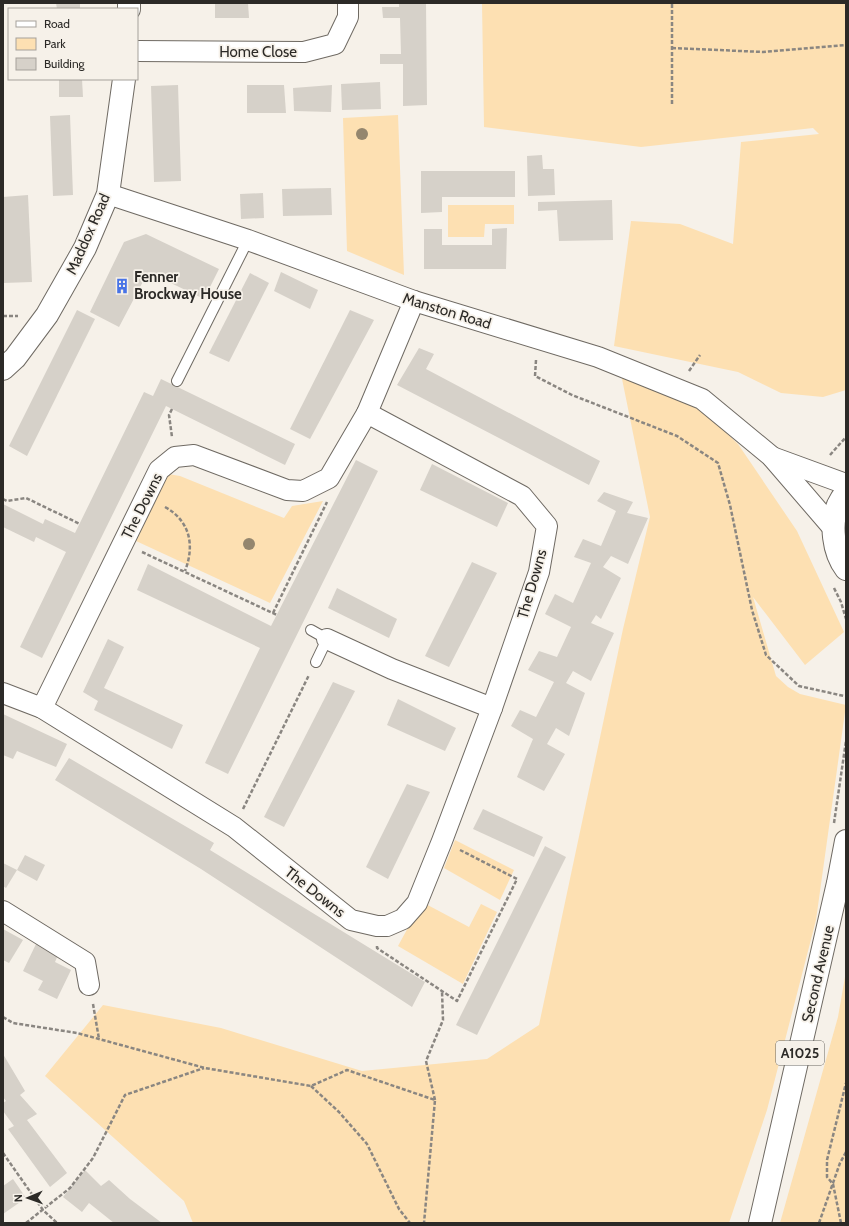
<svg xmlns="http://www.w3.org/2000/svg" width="849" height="1226" font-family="Cabin,sans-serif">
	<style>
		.green { fill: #fde0b2 }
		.building { fill: #d6d1c9 }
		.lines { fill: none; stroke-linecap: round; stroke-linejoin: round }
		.lane-casing { stroke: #6f6a63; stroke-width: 12 }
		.street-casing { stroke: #6f6a63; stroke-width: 22 }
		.secondary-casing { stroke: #6f6a63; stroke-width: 24 }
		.primary-casing { stroke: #6f6a63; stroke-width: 24 }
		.path { stroke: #8a8681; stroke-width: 2.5; stroke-dasharray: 4 2; stroke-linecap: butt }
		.lane { stroke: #fff; stroke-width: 10 }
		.street { stroke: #fff; stroke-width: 20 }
		.secondary { stroke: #fff; stroke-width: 22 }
		.primary { stroke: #fff; stroke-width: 22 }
		.tree { fill: #94866e }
		.labels { text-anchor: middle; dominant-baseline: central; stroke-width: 3.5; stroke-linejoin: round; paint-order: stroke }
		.shield { fill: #f6f1e9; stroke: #696661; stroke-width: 1 }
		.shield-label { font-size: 14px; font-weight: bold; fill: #2c2a27 }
		.street-label { font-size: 15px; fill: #2c2a27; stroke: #f6f1e9 }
		.poi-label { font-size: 15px; font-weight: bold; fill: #2c2a27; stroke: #f6f1e9; text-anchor: start }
	</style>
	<rect width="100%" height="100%" fill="#f6f1e9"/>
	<!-- green -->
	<g class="green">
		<path d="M482 3H846V390L823 397 781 393 738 372 614 346 631 221 680 224 733 244 741 142 819 134 813 128 641 147 484 127Z"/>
		<path d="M398 115 404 275 347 251 343 118Z"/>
		<path d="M448 205H514V224H485L484 237H448Z"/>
		<path d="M620 369 693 401 738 444 797 531 844 632 805 665 753 597 776 676 788 687 800 694 846 705 816 920 767 1110 729 1223H193L184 1201 45 1076 103 1005 221 1028 362 1071 487 1059 539 1025 623 629 650 517Z"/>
		<path d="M168 474 180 476 284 518 292 506 323 501 270 603 136 541Z"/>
		<path d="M455 840 514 870 500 900 444 868Z"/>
		<path d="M422 902 469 927 481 904 497 912 463 984 398 946Z"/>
		<path d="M846 971V1223H780L838 1017Z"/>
	</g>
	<!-- building -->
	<g class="building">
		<path d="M56 3H80V9H57Z"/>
		<path d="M215 3H248L249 18H215Z"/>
		<path d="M399 3H426L427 105 403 106V64H380V54H401L400 18H383L382 7H399Z"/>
		<path d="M59 79H82L83 97H59Z"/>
		<path d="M380 82 381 109 342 110 341 84Z"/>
		<path d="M178 85 181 181 154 182 151 86Z"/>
		<path d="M247 85H284L286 113H247Z"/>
		<path d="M332 85 331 112 294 111 293 88Z"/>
		<path d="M70 115 73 195 53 196 50 116Z"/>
		<path d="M542 155 543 169H554L555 195 528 196 527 156Z"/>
		<path d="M421 171H515V197H442V212L421 213Z"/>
		<path d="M331 188 332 215 283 216 282 189Z"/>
		<path d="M263 193 264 218 241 219 240 194Z"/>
		<path d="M28 195 32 282 3 283V197Z"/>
		<path d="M612 200 613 240 559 241 557 210 538 211V202Z"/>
		<path d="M507 228 506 269H424V229H442V245H492V229Z"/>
		<path d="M146 234 219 269 204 299 148 272 119 327 90 312 124 242Z"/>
		<path d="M281 272 318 290 310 309 274 291Z"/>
		<path d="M250 273 269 283 229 362 209 353Z"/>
		<path d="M77 310 95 319 27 456 9 446Z"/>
		<path d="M350 310 374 320 310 439 290 429Z"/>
		<path d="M419 348 434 354 426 369 600 461 589 485 397 385Z"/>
		<path d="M161 379 295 444 285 465 166 406 42 658 20 647 66 552 36 537 34 542 3 527V504L43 524 45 519 75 533 144 392 153 396Z"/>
		<path d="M356 460 378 471 228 774 205 763 260 648 137 590 148 564 271 626Z"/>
		<path d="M432 464 508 503 497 527 420 490Z"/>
		<path d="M604 492 633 502 627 513 648 518 628 564 611 556 603 567 621 578 601 619 596 615 591 623 614 633 591 681 573 671 566 683 585 693 569 736 556 728 547 744 565 754 544 791 517 777 533 739 511 726 520 710 536 717 554 682 528 670 539 651 557 657 571 627 545 614 555 594 573 603 591 563 574 557 583 539 601 546 616 511 597 501Z"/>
		<path d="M472 562 497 573 449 667 425 656Z"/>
		<path d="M337 588 397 619 389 638 328 608Z"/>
		<path d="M108 639 124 647 104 688 183 725 172 749 94 710 98 701 83 692Z"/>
		<path d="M333 682 355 691 284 827 264 817Z"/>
		<path d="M398 699 456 728 445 751 387 725Z"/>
		<path d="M3 714 67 744 56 767 17 751 13 759 3 755Z"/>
		<path d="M69 758 214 843 210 850 425 982 412 1007 201 869 55 780Z"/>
		<path d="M407 784 430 792 388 879 366 867Z"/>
		<path d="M483 809 543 837 534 857 473 829Z"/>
		<path d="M545 846 566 857 477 1035 456 1025Z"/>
		<path d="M25 855 45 865 37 881 17 870Z"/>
		<path d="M3 863 17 870 6 888 3 886Z"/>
		<path d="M3 929 23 940 9 963 3 960Z"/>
		<path d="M36 944 58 955 55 962 71 970 57 999 38 990 43 981 23 971Z"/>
		<path d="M3 1054 25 1091 20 1095 37 1114 27 1120 67 1173 50 1187 8 1129 14 1126 3 1111V1103L6 1101 3 1097Z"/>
		<path d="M85 1170 101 1186 109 1180 130 1199 162 1223H114L89 1203 82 1212 63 1197Z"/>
		<path d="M13 1179 26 1198 3 1214V1186Z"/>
	</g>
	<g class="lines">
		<!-- lane casing -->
		<g class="lane-casing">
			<g id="lane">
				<path d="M177 381 248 240"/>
				<path d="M311 630 327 639 316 662"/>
			</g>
		</g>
		<!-- street casing -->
		<g class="street-casing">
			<g id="street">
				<path d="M137 51 304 52 335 44 348 17V3"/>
				<path d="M108 194 248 240 414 301 598 357 702 399 771 456 833 528"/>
				<path d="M772 457 846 484"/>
				<path d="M327 639 392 669 492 708"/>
				<path d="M3 693 42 708 234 827 351 920 377 926H387L403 919 417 903 442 841 492 708 539 572 547 526 522 496 367 413"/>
				<path d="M42 708 159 470 175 457 194 455 287 490 303 491 329 478 367 413 414 301"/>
				<path d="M3 911 85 962 89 985"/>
			</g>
		</g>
		<!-- secondary casing -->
		<g class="secondary-casing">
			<g id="secondary">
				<path d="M129 9V3"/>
				<path d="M3 369 15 358 47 315 85 248 108 194 124 79"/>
			</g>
		</g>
		<!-- primary casing -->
		<g class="primary-casing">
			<g id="primary">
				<path d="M846 492C843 496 840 501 838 505 830 524 833 552 846 569"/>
				<path d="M760 1223 838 883 846 841"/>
			</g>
		</g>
		<!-- path -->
		<g class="path">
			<path d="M672 48 763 52 846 45"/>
			<path d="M672 104V3"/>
			<path d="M3 316H18"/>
			<path d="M536 360 535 376 572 395 677 436 718 463 730 505 752 610 766 655 799 686 844 696"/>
			<path d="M689 371 700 355"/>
			<path d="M172 409 169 415 172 437"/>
			<path d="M830 455 846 437"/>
			<path d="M3 499 7 501 26 498 80 524"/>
			<path d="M165 507C190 521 195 545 185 571"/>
			<path d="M142 552 277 615"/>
			<path d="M834 588 841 602 846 619"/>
			<path d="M273 613 327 502"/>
			<path d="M243 809 309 675"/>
			<path d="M834 823 846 741"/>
			<path d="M377 946V948L457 1001 517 879 460 850"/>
			<path d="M93 1004 99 1039"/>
			<path d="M3 1017 13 1023 77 1033 205 1068 311 1086 347 1070 435 1100 424 1223"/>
			<path d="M311 1086 339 1112 367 1144 399 1209 410 1223"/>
			<path d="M435 1100 426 1061 443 1020 442 991"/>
			<path d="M3 1153 43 1210 57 1223"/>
			<path d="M26 1223 70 1188 93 1158 125 1095 204 1068"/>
			<path d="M819 1223 840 1163 846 1152"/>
			<path d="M841 1223 833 1184 827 1177V1160L846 1083"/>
		</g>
		<!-- lane -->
		<use href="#lane" class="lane"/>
		<!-- street -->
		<use href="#street" class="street"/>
		<!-- secondary -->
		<use href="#secondary" class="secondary"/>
		<!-- primary -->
		<use href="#primary" class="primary"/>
	</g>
	<!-- trees -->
	<g class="tree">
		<circle cx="362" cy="134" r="6"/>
		<circle cx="249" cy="544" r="6"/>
	</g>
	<!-- icons -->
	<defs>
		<g id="building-bare" transform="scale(1.2)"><path d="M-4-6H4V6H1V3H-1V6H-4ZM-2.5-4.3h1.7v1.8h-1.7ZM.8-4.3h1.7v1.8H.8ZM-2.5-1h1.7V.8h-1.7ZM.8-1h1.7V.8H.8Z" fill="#4873e6" stroke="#f6f1e9" stroke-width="2.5" paint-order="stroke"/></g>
	</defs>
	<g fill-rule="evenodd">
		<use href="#building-bare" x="122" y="286"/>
	</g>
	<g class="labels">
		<!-- shield labels -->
		<rect class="shield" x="776" y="1041" width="48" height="24" rx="3"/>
		<g class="shield-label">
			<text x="800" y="1053">A1025</text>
		</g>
		<!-- street labels -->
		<g class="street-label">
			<text x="258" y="52">Home Close</text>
			<text transform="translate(88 234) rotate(-66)">Maddox Road</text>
			<text transform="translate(447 311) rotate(17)">Manston Road</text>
			<text transform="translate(142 506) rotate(-63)">The Downs</text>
			<text transform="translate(532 584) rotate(-74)">The Downs</text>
			<text transform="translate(315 892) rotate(38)">The Downs</text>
			<text transform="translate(818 974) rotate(-77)">Second Avenue</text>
		</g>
		<!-- poi labels -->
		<g class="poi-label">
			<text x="134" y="277">Fenner<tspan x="134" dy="17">Brockway House</tspan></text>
		</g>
	</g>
	<!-- border -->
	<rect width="849" height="1226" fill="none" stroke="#2c2a27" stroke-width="8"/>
	<!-- legend -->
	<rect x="8" y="8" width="130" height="72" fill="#f6f1e9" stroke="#a5a19b"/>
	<rect x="16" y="21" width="20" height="6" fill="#ffffff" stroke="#a5a19b"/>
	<text x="44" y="28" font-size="12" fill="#2c2a27">Road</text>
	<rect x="16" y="38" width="20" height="12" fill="#fde0b2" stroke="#a5a19b"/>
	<text x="44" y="48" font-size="12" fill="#2c2a27">Park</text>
	<rect x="16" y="58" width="20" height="12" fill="#d6d1c9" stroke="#a5a19b"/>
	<text x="44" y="68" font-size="12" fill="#2c2a27">Building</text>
	<!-- north arrow -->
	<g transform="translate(28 1198) rotate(268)" stroke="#f6f1e9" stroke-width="3" paint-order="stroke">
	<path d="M0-3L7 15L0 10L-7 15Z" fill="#2c2a27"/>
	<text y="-6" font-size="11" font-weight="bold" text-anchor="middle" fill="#2c2a27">N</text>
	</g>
</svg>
